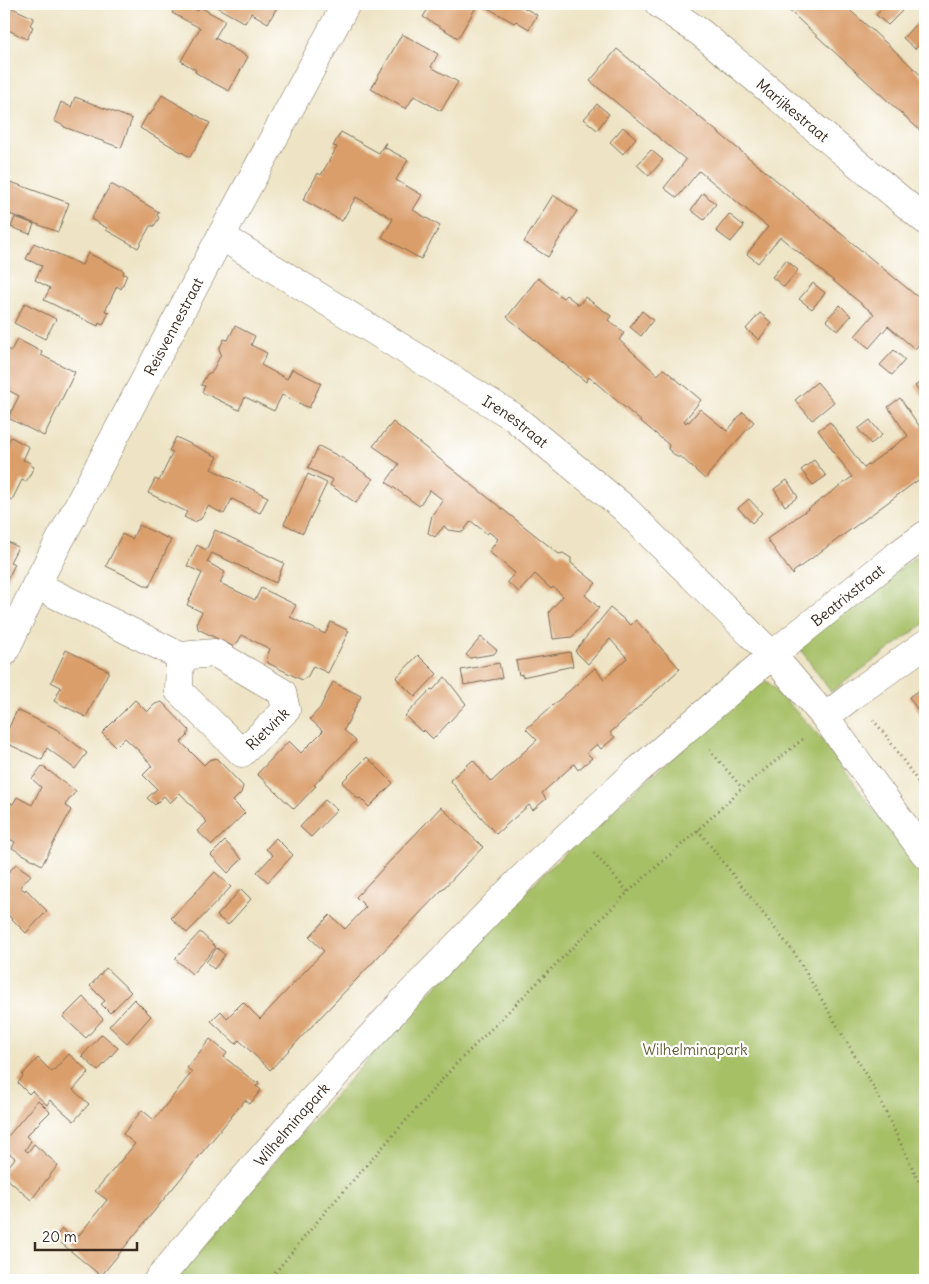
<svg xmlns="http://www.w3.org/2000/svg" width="929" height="1284" font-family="Delius,sans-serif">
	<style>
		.green { fill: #a6c066; stroke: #707542 }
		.building { fill: #da9e6b }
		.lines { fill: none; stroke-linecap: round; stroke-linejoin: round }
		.minor-casing { stroke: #7a6b58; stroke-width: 29 }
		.path { stroke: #7a6b58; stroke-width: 3; stroke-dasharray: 1 4; stroke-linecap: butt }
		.minor { stroke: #fff; stroke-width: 28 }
		.labels { text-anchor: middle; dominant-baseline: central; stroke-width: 4.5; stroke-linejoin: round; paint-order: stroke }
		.street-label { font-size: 15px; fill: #3b2a1e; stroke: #fff }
		.park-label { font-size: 15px; fill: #605e37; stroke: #fff }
	</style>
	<rect width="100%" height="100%" fill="#fff"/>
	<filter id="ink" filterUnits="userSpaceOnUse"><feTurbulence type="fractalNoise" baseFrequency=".02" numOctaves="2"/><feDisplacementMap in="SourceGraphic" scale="10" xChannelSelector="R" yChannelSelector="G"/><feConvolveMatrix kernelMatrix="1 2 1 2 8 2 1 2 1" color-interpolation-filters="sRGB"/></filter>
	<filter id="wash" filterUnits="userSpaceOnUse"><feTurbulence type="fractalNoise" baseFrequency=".0096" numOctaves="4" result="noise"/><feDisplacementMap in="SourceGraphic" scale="20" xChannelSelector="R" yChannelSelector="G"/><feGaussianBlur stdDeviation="1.12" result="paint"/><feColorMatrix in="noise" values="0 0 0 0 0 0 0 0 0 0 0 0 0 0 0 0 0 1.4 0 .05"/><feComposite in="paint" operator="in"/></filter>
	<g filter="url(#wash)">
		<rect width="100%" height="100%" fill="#eee4c5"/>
		<!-- green -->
		<g class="green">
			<path d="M925 550V623L831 692 798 646Z"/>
			<path d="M767 681 815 731 916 866 925 880V1280H176L282 1154 401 1023 542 875 606 815 750 691Z"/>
		</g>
		<g id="blocks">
			<!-- building -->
			<g class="building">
				<path d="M177 4H185L198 11 200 7 225 21 215 38 248 57 229 91 206 79 195 72 196 70 181 61 200 28 172 13Z"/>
				<path d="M211 4H279L268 23 251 13 245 23Z"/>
				<path d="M431 4H478L458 38 423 17Z"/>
				<path d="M481 4H518L537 15 529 29 516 21 514 23Z"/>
				<path d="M782 4H843L894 50 925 79V135Z"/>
				<path d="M887 4H895L902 11 888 25 876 15Z"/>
				<path d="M10 7 34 18 30 25 33 27 27 39 4 28V14L6 15Z"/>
				<path d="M925 14V38L915 49 903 38Z"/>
				<path d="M402 34 438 54 431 67 458 82 441 111 414 96 406 109 371 89Z"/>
				<path d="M617 49 925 303V337L915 349 888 326 869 348 855 336 874 314 780 237 758 263 747 254 768 227 699 171 677 198 664 188 686 160 590 81Z"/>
				<path d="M162 95 210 123 190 157 140 128 148 114 150 115Z"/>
				<path d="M75 97 132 119 121 148 64 127V126L54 121 61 102 71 107Z"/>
				<path d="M597 104 609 114 597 130 584 119Z"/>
				<path d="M623 127 636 138 623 154 610 142Z"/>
				<path d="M341 132 379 153 385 143H386L384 147 408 160 396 180 422 195 413 210 440 226 421 259 382 237 393 219 356 197 342 221 303 200 318 173 321 175 337 147 333 146Z"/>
				<path d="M651 150 663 160 649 176 637 165Z"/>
				<path d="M8 181 69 203 58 232 4 212V194Z"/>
				<path d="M111 184 159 212 157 215 159 218 154 226H150L138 248 106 230 107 228 91 219Z"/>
				<path d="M703 193 716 204 704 220 691 210Z"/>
				<path d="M553 195 577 211 548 257 524 242Z"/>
				<path d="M729 214 744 226 731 242 716 231Z"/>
				<path d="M15 217 34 224 30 234 11 227Z"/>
				<path d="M34 243 82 265 88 253 124 271 123 274 127 275 121 289 117 286 105 311 109 312 103 325 99 323 98 326 44 300 50 288 35 280 42 266 26 259Z"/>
				<path d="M786 260 798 270 784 287 772 277Z"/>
				<path d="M538 278 563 298 566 295 579 305 585 297 611 316 608 320 624 333 619 340 658 375 663 369 665 370 700 399 701 400 684 421 686 423 687 421 689 422 700 409 727 431 743 412 754 422 724 455 705 479 681 457H677L668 449 669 445 589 377 586 382 507 317Z"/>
				<path d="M813 283 825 293 812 309 799 299Z"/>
				<path d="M25 303 56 319 45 339 14 323Z"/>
				<path d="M840 305 851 316 838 331 826 320Z"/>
				<path d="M642 311 653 320 641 336 630 327Z"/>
				<path d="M760 313 772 323 760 338H761L759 340 746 329Z"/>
				<path d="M235 326 255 336 251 345 267 353 261 365 287 379 292 369 321 383 309 408 282 395 274 411 245 397 239 410 202 392 205 386 201 385 207 374 212 372 221 354 219 349 224 339 228 340Z"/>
				<path d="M17 339 42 352 41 355 75 372 44 436 8 418 19 396 4 388V347L11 351Z"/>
				<path d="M894 350 905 360 892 375 880 365Z"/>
				<path d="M925 379V400L915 386Z"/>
				<path d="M817 382 834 402 812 420 795 400Z"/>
				<path d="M900 398 920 427 925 424V475L793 572 794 574 793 575 767 539 852 477 818 430 830 422 864 468 908 436 888 407Z"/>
				<path d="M870 420 882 435 871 444 858 429Z"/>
				<path d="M393 422 559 554 563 553 571 558V563L596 583 585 595 599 608 572 637 553 639 549 612 563 596 553 587 551 589 535 574 519 592 507 582 515 573 489 552 498 539 489 532 487 534 471 521 463 532 448 530 444 526 435 537 428 533 432 515 443 500 430 490 419 506 386 482 399 464 373 446Z"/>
				<path d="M11 437 29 447 23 460 31 463 30 465 34 467 26 482 22 480 12 500 4 496V450Z"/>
				<path d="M176 437 218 457 211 469 268 497 260 513 232 499 224 514 208 506 201 519 194 522 184 517 187 512 148 493 155 479 159 481 173 452 169 451Z"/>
				<path d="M319 446 344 459 373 479 356 503 330 485 333 480 308 468Z"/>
				<path d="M814 460 826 476 813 485 801 470Z"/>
				<path d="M308 474 327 483 303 533 284 524Z"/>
				<path d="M787 480 798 497 785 506 774 489Z"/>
				<path d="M749 499 762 513 752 523 738 508Z"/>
				<path d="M139 525 171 540 149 587 106 566 122 534 132 539Z"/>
				<path d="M215 530 284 563 276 583 212 553 207 562 225 572 220 583 255 600 261 588 296 605 290 617 325 634 331 622 349 631 328 673 313 666 308 676 302 680 268 663 267 656 270 649 242 635 238 642 232 646 198 629 197 622 202 612 187 605 202 573 187 566 197 545 206 550Z"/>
				<path d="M4 540 18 547 10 562 15 564 4 587Z"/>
				<path d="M610 608 631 625 636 620 680 669 611 732 610 733 615 737 601 749 597 744 587 753 592 758 578 770 574 764 542 793 546 799 533 810 529 805 496 834 468 802 450 780 473 760 491 782 537 740 526 729 595 668 604 679 627 658 610 639 588 664 575 651Z"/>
				<path d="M481 637 497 650 494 654 470 658 466 655Z"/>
				<path d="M66 650 109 671 86 717 54 701 61 687 51 682Z"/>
				<path d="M570 652 573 666 522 677V674L519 675 516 661Z"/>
				<path d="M418 655 437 674 415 697 396 678Z"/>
				<path d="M499 663 502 678 464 685 461 670Z"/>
				<path d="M445 677 466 704 433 739 424 730 422 732 405 716 431 689 433 690Z"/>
				<path d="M333 682 361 696 344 730 356 741 314 785 316 786 294 809 257 774 289 741 301 753 323 731 310 719 320 708Z"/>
				<path d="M925 686V721L909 697Z"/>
				<path d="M135 700 147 712 155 704 162 702 189 730 187 737 181 742 204 765 209 760 216 758 243 786 241 793 233 801 245 813 212 845 197 831 207 822 180 793 170 803 164 796 155 805 147 798 157 789 143 775 152 766 139 751 125 738 116 747 102 733Z"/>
				<path d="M17 710 56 729 87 753 75 769 47 748 42 760 4 742V738Z"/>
				<path d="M367 757 393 783 369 807 360 798 358 799 342 782Z"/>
				<path d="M42 766 76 791 65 805 71 810 42 865 12 848 15 842 4 836V799L13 804 17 797 32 805 41 787 32 779Z"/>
				<path d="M325 800 337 810 311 837 300 827Z"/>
				<path d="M441 807 483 847 270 1070 239 1040 236 1044 211 1021 221 1011 227 1018 243 1002 260 1019 324 951 309 937 330 915 345 929 366 907 356 897Z"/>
				<path d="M276 838 293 855 268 882 257 872 273 855 266 849Z"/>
				<path d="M225 841 242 859 228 873 211 855Z"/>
				<path d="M16 864 31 875 20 887 25 891 26 889 47 911 26 933 6 913 4 912V873L6 875Z"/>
				<path d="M215 872 231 887 187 933 171 918Z"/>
				<path d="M241 889 251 899 228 925 217 916Z"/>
				<path d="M200 932 216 947 192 974 175 959Z"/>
				<path d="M217 948 225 955 214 969 206 962Z"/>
				<path d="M106 968 131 992 110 1013 101 1004 105 1001 90 986Z"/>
				<path d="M83 997 103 1019 86 1038 63 1017Z"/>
				<path d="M134 999 151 1016 127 1043 109 1026Z"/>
				<path d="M102 1034 118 1048 98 1071 82 1056Z"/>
				<path d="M210 1039 227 1053 224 1057 256 1083 258 1081 259 1083 256 1086 261 1090 250 1104 245 1100 101 1276 55 1238 62 1229 75 1240 107 1200 95 1191 135 1144 123 1134 142 1110 154 1120 192 1072 187 1068Z"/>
				<path d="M69 1054 89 1072 73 1090 89 1104 74 1121 50 1100 47 1105 32 1091 29 1094 18 1083 23 1076 22 1075 38 1058 52 1072Z"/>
				<path d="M38 1100 50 1112 26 1136 31 1141 25 1150 28 1152 34 1144 58 1165 31 1200 4 1176V1173L15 1158 4 1149V1141Z"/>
			</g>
		</g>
	</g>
	<g filter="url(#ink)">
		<use href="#blocks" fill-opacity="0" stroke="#7a6b58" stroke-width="1"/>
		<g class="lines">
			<!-- minor casing -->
			<g class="minor-casing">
				<g id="minor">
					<path id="s1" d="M659 4 701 33 925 220"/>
					<path id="s2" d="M221 236 512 416 624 508 772 655 896 556 925 535"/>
					<path id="s3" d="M36 585 180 656 179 691 242 753 286 710 282 692 215 653 180 656"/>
					<path id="s4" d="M4 653 36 585 221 236 346 4"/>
					<path d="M825 717 852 696 925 644"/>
					<path id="s5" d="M158 1280 203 1226 303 1110 410 994 521 879 636 772 772 655 825 717 925 854"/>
				</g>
			</g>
			<!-- path -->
			<g class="path">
				<path d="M873 720 885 734 925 792"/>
				<path d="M710 750 742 788"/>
				<path d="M698 830 795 954 875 1090 925 1194"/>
				<path d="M594 853 628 892"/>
				<path d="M269 1280 326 1211 455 1065 628 892 698 830 742 788 803 739"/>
			</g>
			<!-- minor -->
			<use href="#minor" class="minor"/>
		</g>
	</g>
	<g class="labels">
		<!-- street labels -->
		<g class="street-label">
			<text stroke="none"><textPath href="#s1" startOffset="171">Marijkestraat</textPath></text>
			<text stroke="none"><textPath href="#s4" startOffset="368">Reisvennestraat</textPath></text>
			<text stroke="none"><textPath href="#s2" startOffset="348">Irenestraat</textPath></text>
			<text stroke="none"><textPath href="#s2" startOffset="792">Beatrixstraat</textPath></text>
			<text stroke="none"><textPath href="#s3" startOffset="319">Rietvink</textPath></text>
			<text stroke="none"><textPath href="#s5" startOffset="205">Wilhelminapark</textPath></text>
		</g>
		<!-- park labels -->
		<g class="park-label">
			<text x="695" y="1049">Wilhelminapark</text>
		</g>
	</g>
	<!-- margin -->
	<rect width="929" height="1284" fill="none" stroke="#fff" stroke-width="20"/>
	<!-- scale -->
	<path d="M35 1242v8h102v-8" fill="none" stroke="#3b2a1e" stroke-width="2.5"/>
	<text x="42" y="1242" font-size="15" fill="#3b2a1e" stroke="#ffffff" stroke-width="4" paint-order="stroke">20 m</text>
</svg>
